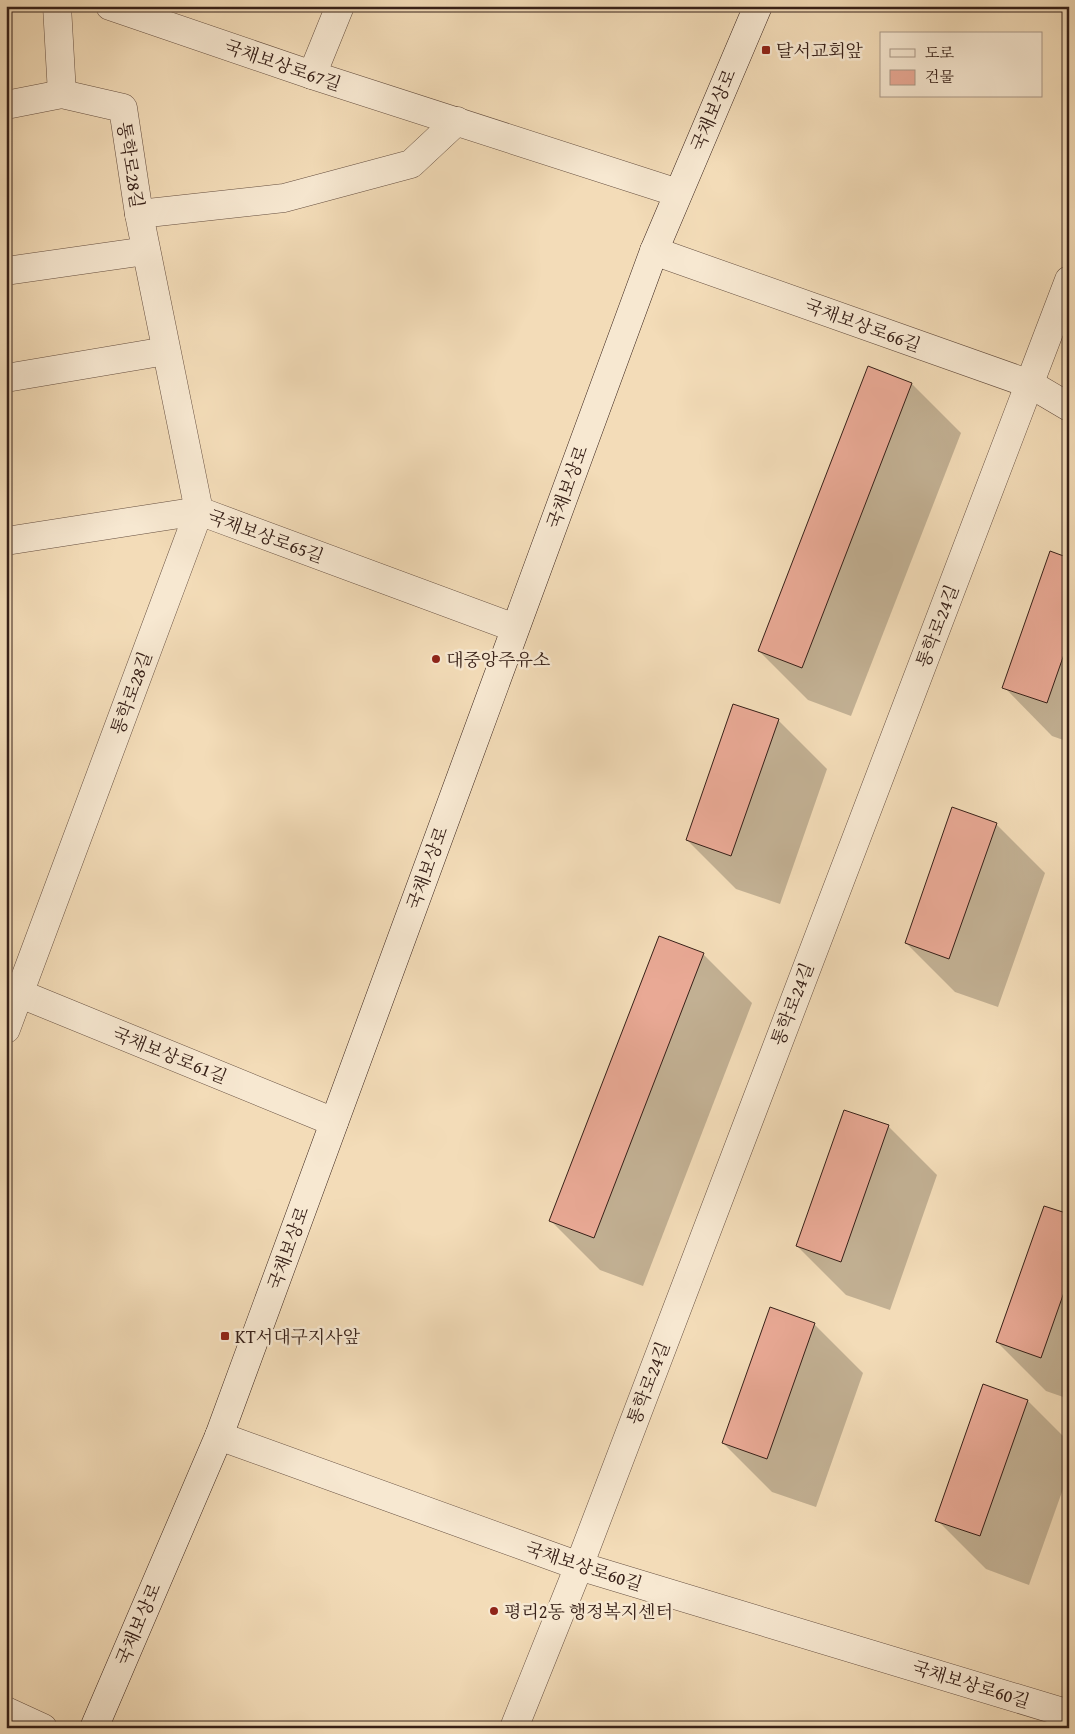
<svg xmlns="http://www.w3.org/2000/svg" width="1075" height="1734" font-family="'Gentium Book Plus','Noto Serif KR',serif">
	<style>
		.shadow { fill: #0003 }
		.building { fill: #e9a995; stroke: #372018 }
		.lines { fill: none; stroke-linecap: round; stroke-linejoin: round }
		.minor-casing { stroke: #664f40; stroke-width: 29 }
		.tertiary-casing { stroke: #664f40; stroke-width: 29 }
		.secondary-casing { stroke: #372018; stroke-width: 29 }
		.minor { stroke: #f7e8d1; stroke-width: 28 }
		.tertiary { stroke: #f7e8d1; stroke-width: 28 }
		.secondary { stroke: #f7e8d1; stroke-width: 28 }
		.poi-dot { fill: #8f2418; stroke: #f7e8d1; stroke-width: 2 }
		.labels { text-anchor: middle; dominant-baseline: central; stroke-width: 5; stroke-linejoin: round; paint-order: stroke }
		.poi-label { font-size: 18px; fill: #372018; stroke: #f7e8d1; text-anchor: start }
		.street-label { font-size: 18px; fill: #372018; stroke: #f7e8d1 }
	</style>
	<rect width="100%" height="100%" fill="#f3dcb8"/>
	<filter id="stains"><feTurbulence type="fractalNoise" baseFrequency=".004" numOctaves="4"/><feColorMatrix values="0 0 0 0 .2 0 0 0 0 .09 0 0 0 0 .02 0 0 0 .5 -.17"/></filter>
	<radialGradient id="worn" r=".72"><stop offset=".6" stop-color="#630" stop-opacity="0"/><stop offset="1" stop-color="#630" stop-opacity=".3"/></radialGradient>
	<!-- shadow -->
	<g class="shadow">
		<path d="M869 367 912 384 961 433 851 716 808 700 759 651Z"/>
		<path d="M1069 559V742L1052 736 1004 687Z"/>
		<path d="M778 720 827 769 780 904 736 889 687 840Z"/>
		<path d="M996 824 1045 873 998 1007 955 992 906 943Z"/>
		<path d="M703 954 752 1003 643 1286 600 1270 551 1221Z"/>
		<path d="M888 1126 937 1175 890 1310 846 1295 797 1246Z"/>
		<path d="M1069 1216V1399L1046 1391 997 1342Z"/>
		<path d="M814 1324 863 1373 816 1507 772 1492 723 1443Z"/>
		<path d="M1028 1401 1069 1442V1472L1029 1585 986 1569 937 1520Z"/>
	</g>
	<!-- building -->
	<g class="building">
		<path d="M868 366 912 383 802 668 758 651Z"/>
		<path d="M1050 551 1069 558V640L1047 703 1002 688Z"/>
		<path d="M733 704 779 719 731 856 686 840Z"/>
		<path d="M952 807 997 823 949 959 905 943Z"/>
		<path d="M659 936 704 953 594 1238 549 1221Z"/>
		<path d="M844 1110 889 1125 841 1262 796 1246Z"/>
		<path d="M1044 1206 1069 1214V1278L1041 1358 996 1342Z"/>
		<path d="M770 1307 815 1323 767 1459 722 1443Z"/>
		<path d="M983 1384 1028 1400 980 1536 935 1521Z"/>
	</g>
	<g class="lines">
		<!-- minor casing -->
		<g class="minor-casing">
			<g id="minor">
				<path d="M57 6 62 94"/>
				<path d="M110 6 312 75 678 193"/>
				<path d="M312 75 340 6"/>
				<path d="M6 105 62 94 123 108 139 214 199 511 6 1029"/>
				<path d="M139 214 284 198 411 164 457 121"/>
				<path d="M654 251 1030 384 1069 407"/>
				<path d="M6 271 146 251"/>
				<path d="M6 378 166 351"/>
				<path d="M6 541 199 511 515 628"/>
				<path d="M6 988 334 1122"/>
				<path d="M219 1436 579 1566 1069 1714"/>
				<path d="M514 1728 579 1566 1069 280"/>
			</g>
		</g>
		<!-- tertiary casing -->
		<g class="tertiary-casing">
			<path id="tertiary" d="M6 1711 43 1728"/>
		</g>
		<!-- secondary casing -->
		<g class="secondary-casing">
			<path id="secondary" d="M94 1728 219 1436 654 251 758 6"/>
		</g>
		<!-- minor -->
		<use href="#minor" class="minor"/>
		<!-- tertiary -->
		<use href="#tertiary" class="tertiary"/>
		<!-- secondary -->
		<use href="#secondary" class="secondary"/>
	</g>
	<!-- markers -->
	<g class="poi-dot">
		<rect x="761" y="45" width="10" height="10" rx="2.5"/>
		<circle cx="436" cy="659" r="5"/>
		<rect x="220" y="1331" width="10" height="10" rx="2.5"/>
		<circle cx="494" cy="1611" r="5"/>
	</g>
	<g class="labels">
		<!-- poi labels -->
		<g class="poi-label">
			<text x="776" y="50">달서교회앞</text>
			<text x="446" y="659">대중앙주유소</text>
			<text x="235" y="1336">KT서대구지사앞</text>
			<text x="504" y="1611">평리2동 행정복지센터</text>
		</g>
		<!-- street labels -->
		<g class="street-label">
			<text transform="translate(283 65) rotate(19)">국채보상로67길</text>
			<text transform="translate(713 110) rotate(-67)">국채보상로</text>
			<text transform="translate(131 165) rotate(81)">통학로28길</text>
			<text transform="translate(863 325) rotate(20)">국채보상로66길</text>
			<text transform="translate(567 487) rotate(-70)">국채보상로</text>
			<text transform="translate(266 536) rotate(20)">국채보상로65길</text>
			<text transform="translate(937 626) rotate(-69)">통학로24길</text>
			<text transform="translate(131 693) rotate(-70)">통학로28길</text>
			<text transform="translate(427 868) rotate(-70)">국채보상로</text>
			<text transform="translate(792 1004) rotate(-69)">통학로24길</text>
			<text transform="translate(170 1055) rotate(22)">국채보상로61길</text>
			<text transform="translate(288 1248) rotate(-70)">국채보상로</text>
			<text transform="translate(648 1383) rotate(-69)">통학로24길</text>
			<text transform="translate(584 1566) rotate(18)">국채보상로60길</text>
			<text transform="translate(138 1624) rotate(-67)">국채보상로</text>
			<text transform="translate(971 1684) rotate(17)">국채보상로60길</text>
		</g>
	</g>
	<!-- margin -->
	<rect width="1075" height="1734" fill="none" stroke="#f3dcb8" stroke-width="25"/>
	<rect x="8" y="8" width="1060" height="1719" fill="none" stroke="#372018" stroke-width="2.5"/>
	<rect x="12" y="12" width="1050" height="1709" fill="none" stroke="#372018"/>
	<!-- legend -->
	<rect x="880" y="32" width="162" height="65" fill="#f7e8d1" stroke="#aa9887"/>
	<rect x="890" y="49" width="25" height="8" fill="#f7e8d1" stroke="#aa9887"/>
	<text x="925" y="58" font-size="15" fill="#372018">도로</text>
	<rect x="890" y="70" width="25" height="15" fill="#e9a995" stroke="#aa9887"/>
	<text x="925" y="82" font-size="15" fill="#372018">건물</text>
	<rect width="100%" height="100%" filter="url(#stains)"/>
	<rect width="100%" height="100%" fill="url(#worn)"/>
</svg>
